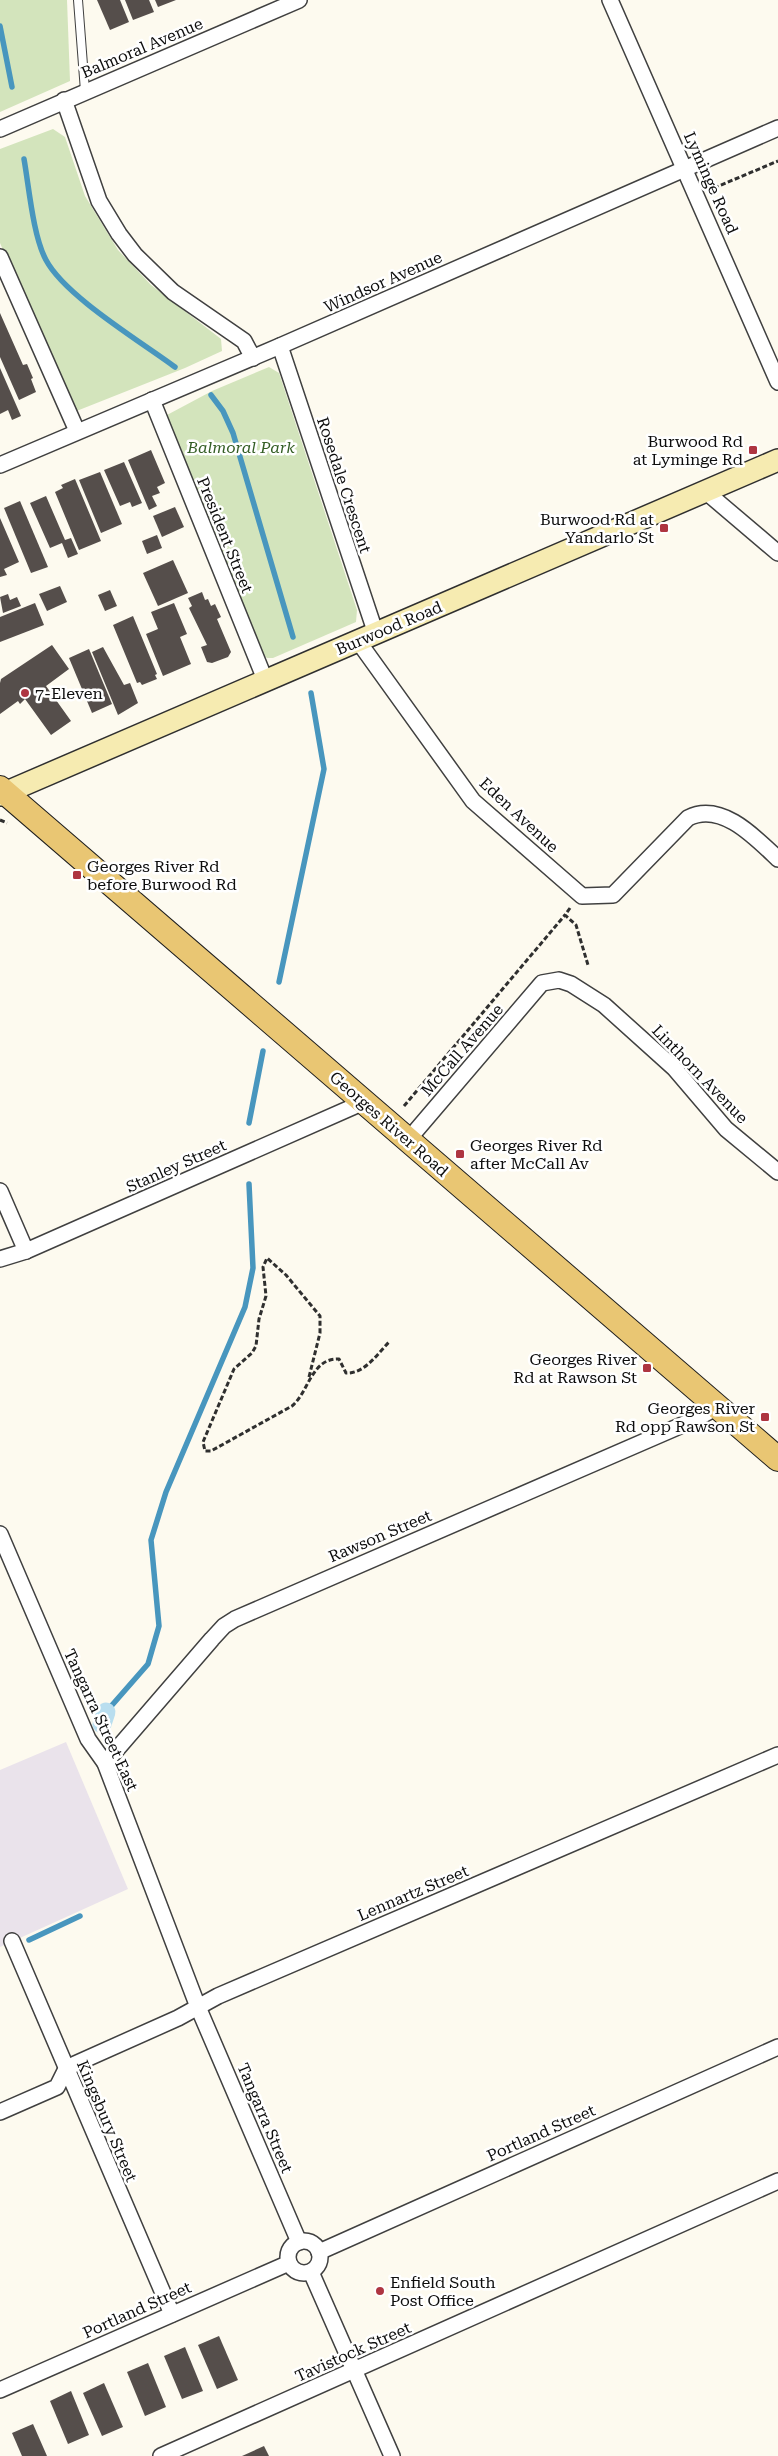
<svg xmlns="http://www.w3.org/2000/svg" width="778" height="2456" font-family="'Roboto Serif',serif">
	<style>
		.industrial { fill: #eae3eb }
		.green { fill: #d3e4bc }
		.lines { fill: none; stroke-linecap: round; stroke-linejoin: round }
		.stream { stroke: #4896be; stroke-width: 5.5 }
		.canal { stroke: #b9deef; stroke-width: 19 }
		.building { fill: #554e4b }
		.lane-casing { stroke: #404040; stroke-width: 10 }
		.street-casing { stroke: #404040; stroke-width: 18 }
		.secondary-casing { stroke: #2f2f2f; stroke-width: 24 }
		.primary-casing { stroke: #1e1e1e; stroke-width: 26 }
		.path { stroke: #2f2f2f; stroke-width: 3; stroke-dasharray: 5 2.5; stroke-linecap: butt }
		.lane { stroke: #fff; stroke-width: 8 }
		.street { stroke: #fff; stroke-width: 15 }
		.secondary { stroke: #f6ebb1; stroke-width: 21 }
		.primary { stroke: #e9c673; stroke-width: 24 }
		.poi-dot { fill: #ae3541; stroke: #fff; stroke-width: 2 }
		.labels { text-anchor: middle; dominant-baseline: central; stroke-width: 5; stroke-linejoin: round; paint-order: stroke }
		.street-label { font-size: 16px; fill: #0d0d0d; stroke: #fff }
		.poi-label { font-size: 16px; fill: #0d0d0d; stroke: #fff; text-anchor: end }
		.park-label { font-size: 16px; font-style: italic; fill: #345e25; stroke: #fff }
	</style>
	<rect width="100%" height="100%" fill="#fdfaef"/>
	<!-- industrial -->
	<path class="industrial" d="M66 1742 128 1889 0 1947V1770Z"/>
	<!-- green -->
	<g class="green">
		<path d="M0 0H67L70 81 0 112Z"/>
		<path d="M53 129 65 137 85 196 118 250 151 285 221 339 222 351 185 368 74 412 0 243V149Z"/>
		<path d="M269 367 279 373 357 610 356 622 273 658H267L262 654 166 421 167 415 212 391Z"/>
	</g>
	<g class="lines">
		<!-- stream -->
		<g class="stream">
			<path d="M0 26 12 87"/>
			<path d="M24 159C29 187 33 236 46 260 65 296 140 341 175 367"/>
			<path d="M211 395 223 411 233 433 293 637"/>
			<path d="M279 982 324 769 311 693"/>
			<path d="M249 1123 263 1051"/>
			<path d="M106 1712 148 1664 159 1626 151 1540 166 1492 245 1307 253 1268 249 1184"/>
			<path d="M29 1940 80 1916"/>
		</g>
		<!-- canal -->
		<path class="canal" d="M102 1724 106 1712"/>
	</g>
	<!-- building -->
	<g class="building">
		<path d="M97 0H120L129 22 110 30Z"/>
		<path d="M125 0H149L154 12 133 20Z"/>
		<path d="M155 0H176L158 7Z"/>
		<path d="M0 313 23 365 27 364 33 378 31 379 36 392 19 400 0 357Z"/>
		<path d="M0 368 21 416 12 420 8 410 0 414Z"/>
		<path d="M151 450 165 483 157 487 160 493 152 496 157 506 149 510 128 460Z"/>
		<path d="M124 462 142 503 132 507 130 502 120 506 104 470Z"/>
		<path d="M100 472 122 524 101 533 79 480Z"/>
		<path d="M75 479 101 541 79 550 55 492 63 488 61 485Z"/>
		<path d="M46 496 65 540 71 538 78 554 68 558 62 543 50 548 30 503Z"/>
		<path d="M20 501 48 567 31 573 4 508Z"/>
		<path d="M175 507 184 527 162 537 153 516Z"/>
		<path d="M0 518 19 562 4 569 7 575 0 577Z"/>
		<path d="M157 535 162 548 147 554 142 541Z"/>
		<path d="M173 560 188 593 158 606 143 573Z"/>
		<path d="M60 586 67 602 47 611 39 594Z"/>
		<path d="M110 590 117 606 105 611 98 595Z"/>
		<path d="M202 592 205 600 208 599 211 606 215 604 221 617 217 619 231 652 228 657 212 663 207 662 201 647 207 645 189 608 192 606 188 598Z"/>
		<path d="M8 594 10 600 17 597 21 606 3 613 0 597Z"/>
		<path d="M35 603 44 625 0 642V617Z"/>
		<path d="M174 603 187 634 180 637 191 664 163 676 146 634 158 629 151 612Z"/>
		<path d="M133 616 157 674 155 675 157 679 142 685 140 682 137 683 113 625Z"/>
		<path d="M52 645 69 669 46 686 71 721 51 735 25 699 20 704 18 701 0 714V683L1 679Z"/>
		<path d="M103 647 124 685 130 683 138 703 118 715 92 652Z"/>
		<path d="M89 649 112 704 92 713 69 658Z"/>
		<path d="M219 2336 238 2380 217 2389 198 2345Z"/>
		<path d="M185 2347 203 2391 182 2399 164 2356Z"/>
		<path d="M148 2363 166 2407 145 2416 127 2372Z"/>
		<path d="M104 2383 123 2427 102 2436 83 2393Z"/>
		<path d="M71 2391 89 2435 68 2444 50 2401Z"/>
		<path d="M33 2424 47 2456H22L12 2433Z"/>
		<path d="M264 2446 269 2456H242Z"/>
	</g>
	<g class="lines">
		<!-- lane casing -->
		<g class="lane-casing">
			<path id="lane" d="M78 0 85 91"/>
		</g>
		<!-- street casing -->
		<g class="street-casing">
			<g id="street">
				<path d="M610 0 778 382"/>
				<path d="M64 100 99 201 119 234 135 255 173 292 244 341 253 358"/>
				<path d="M0 129 299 0"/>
				<path d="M0 257 77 431"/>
				<path d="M280 346 376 634"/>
				<path d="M152 400 266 682"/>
				<path d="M0 465 280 346 778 128"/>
				<path d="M705 491 778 553"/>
				<path d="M358 641 473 801 582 896 613 895 688 818C721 801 755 837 778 859"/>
				<path d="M408 1140 542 983 559 980 571 984 604 1005 674 1068 726 1129 778 1172"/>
				<path d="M0 1191 26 1251"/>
				<path d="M0 1259 26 1251 364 1102"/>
				<path d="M0 1534 88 1739 105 1763 198 2007 299 2242"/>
				<path d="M105 1763 212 1639 224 1626 235 1619 696 1419 717 1407"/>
				<path d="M12 1941 172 2314"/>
				<path d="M0 2112 57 2087 66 2069 75 2064 178 2018 218 1996 778 1755"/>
				<circle cx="304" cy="2257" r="16"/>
				<path d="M319 2252 778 2047"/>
				<path d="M311 2272 392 2456"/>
				<path d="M0 2390 289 2263"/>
				<path d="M161 2456 778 2181"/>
			</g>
		</g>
		<!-- secondary casing -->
		<g class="secondary-casing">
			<path id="secondary" d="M0 795 778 460"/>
		</g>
		<!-- primary casing -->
		<g class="primary-casing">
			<path id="primary" d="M0 788 778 1459"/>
		</g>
		<!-- path -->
		<g class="path">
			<path d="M714 188 778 161"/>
			<path d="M0 820 7 823"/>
			<path d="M570 908 565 915 576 925 588 965"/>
			<path d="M404 1106 565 915"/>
			<path d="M309 1377 320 1333V1316L286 1275 267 1258 263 1267 266 1296 259 1319 256 1346 252 1353 234 1369 203 1442 205 1451H211L292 1406C309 1392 311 1358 339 1359L346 1373C365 1374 378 1353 390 1341"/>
		</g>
		<!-- lane -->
		<use href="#lane" class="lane"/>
		<!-- street -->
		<use href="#street" class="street"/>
		<!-- secondary -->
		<use href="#secondary" class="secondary"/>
		<!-- primary -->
		<use href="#primary" class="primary"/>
	</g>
	<!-- markers -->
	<g class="poi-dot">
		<rect x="748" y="445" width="10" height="10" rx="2.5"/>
		<rect x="659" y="523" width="10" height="10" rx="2.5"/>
		<circle cx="25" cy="693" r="5"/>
		<rect x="72" y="870" width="10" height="10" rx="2.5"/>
		<rect x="455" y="1149" width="10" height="10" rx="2.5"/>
		<rect x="642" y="1363" width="10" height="10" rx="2.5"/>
		<rect x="760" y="1412" width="10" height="10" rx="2.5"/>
		<circle cx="380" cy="2291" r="5"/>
	</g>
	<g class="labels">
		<!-- street labels -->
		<g class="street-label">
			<text transform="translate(142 48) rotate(-23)">Balmoral Avenue</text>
			<text transform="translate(711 183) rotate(66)">Lyminge Road</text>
			<text transform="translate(383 282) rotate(-24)">Windsor Avenue</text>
			<text transform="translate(344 485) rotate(72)">Rosedale Crescent</text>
			<text transform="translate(225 535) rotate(68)">President Street</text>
			<text transform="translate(389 628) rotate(-23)">Burwood Road</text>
			<text transform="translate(519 815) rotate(43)">Eden Avenue</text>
			<text transform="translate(462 1050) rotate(-49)">McCall Avenue</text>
			<text transform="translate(700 1074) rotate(46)">Linthorn Avenue</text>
			<text transform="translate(389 1124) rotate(41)">Georges River Road</text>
			<text transform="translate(176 1166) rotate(-24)">Stanley Street</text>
			<text transform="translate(380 1536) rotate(-23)">Rawson Street</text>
			<text transform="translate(101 1720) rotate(65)">Tangarra Street East</text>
			<text transform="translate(413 1893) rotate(-23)">Lennartz Street</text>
			<text transform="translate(265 2118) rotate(67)">Tangarra Street</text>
			<text transform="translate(107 2121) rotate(67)">Kingsbury Street</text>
			<text transform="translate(541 2133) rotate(-24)">Portland Street</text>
			<text transform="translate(137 2310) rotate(-24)">Portland Street</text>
			<text transform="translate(353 2352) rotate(-24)">Tavistock Street</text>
		</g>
		<!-- poi labels -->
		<g class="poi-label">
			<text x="743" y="441">Burwood Rd<tspan x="743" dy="18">at Lyminge Rd</tspan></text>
			<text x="654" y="519">Burwood Rd at<tspan x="654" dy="18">Yandarlo St</tspan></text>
			<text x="35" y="693" text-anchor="start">7-Eleven</text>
			<text x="87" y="866" text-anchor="start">Georges River Rd<tspan x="87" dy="18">before Burwood Rd</tspan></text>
			<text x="470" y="1145" text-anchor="start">Georges River Rd<tspan x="470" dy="18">after McCall Av</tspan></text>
			<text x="637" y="1359">Georges River<tspan x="637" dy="18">Rd at Rawson St</tspan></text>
			<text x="755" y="1408">Georges River<tspan x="755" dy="18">Rd opp Rawson St</tspan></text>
			<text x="390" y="2282" text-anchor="start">Enfield South<tspan x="390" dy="18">Post Office</tspan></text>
		</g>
		<!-- park labels -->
		<g class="park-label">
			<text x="241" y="447">Balmoral Park</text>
		</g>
	</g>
</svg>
